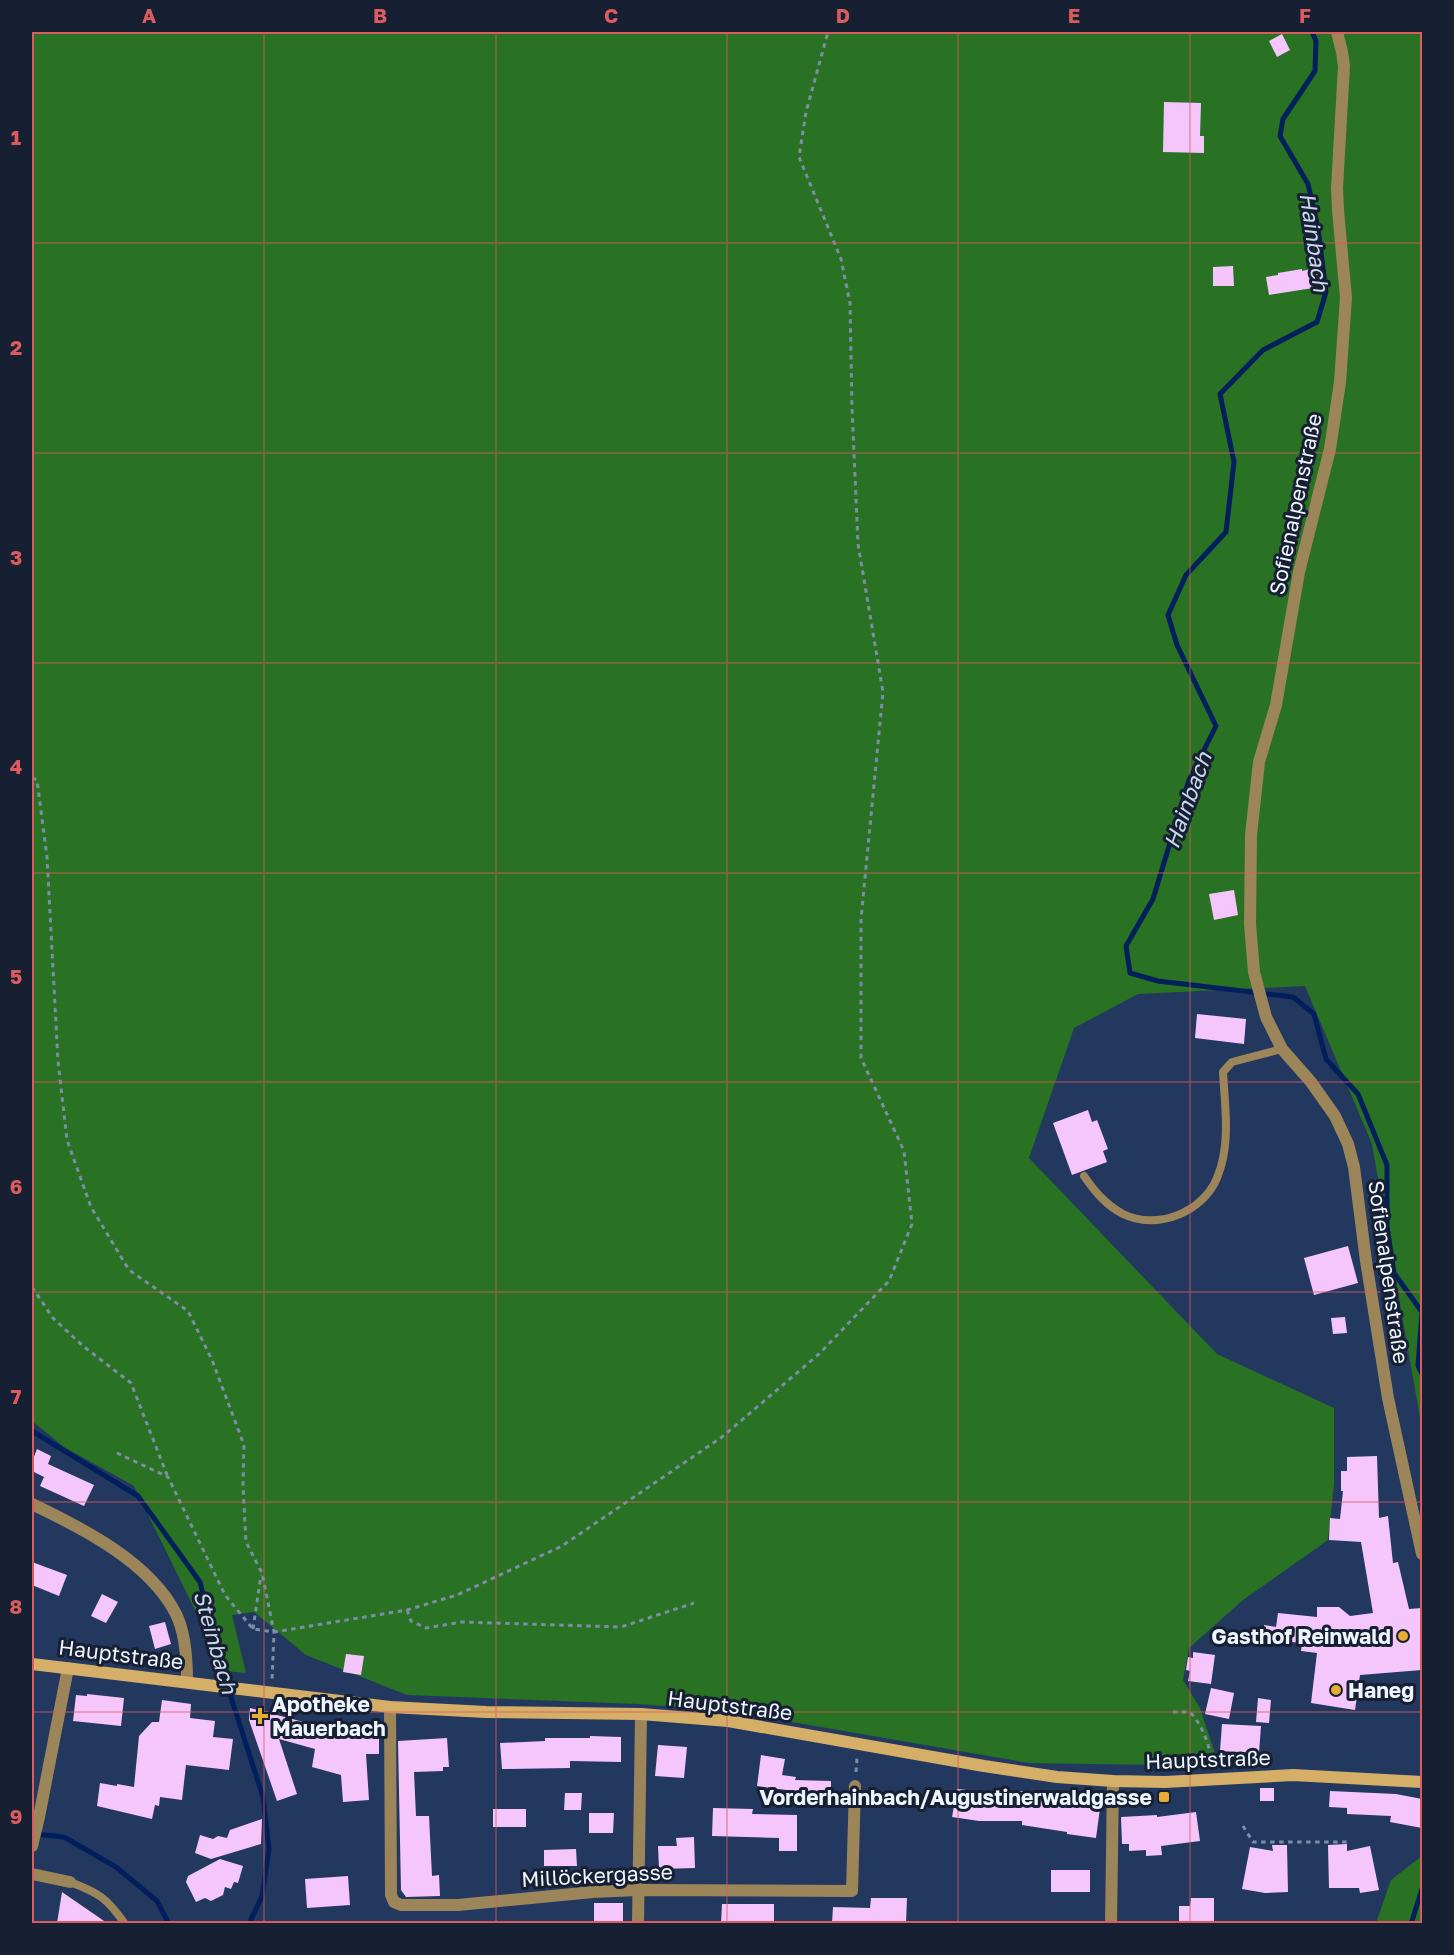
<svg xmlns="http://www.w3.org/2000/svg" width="1454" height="1955" font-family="'Golos Text',sans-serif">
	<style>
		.green { fill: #297223 }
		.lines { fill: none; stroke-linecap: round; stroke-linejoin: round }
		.stream { stroke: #021f5d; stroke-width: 5 }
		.building { fill: #f5c6fc }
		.path { stroke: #7e8da7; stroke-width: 3; stroke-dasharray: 4.5 4.5; stroke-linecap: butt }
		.service { stroke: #9d855a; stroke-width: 8 }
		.minor { stroke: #9d855a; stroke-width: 12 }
		.tertiary { stroke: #9d855a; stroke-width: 12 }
		.secondary { stroke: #d5af68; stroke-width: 12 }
		.grid { fill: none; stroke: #dc5b5e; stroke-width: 1.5; stroke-opacity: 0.55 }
		.poi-dot { fill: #e5ad35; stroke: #162032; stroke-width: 2 }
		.labels { text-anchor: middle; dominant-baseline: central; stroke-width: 6; stroke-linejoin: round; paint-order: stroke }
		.street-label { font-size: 21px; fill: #eff5ff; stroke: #162032 }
		.poi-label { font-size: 21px; font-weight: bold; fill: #eff5ff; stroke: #162032; text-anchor: end }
		.water-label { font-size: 22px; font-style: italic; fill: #cad7ee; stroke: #162032 }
		.neatline { fill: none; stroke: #dc5b5e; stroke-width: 2 }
		.grid-label { font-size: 20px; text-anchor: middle; font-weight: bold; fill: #dc5b5e }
	</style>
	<rect width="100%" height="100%" fill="#23385f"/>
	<!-- green -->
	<g class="green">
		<path d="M32 32H1422V1429L1372 1144 1305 986 1138 994 1074 1028 1029 1158 1217 1354 1334 1408V1484L1328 1540 1243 1600 1189 1648 1183 1680 1200 1708 1219 1766 1029 1763 786 1721 764 1713 638 1704 407 1695 306 1655 254 1612 232 1615 246 1673 225 1671 134 1486 64 1447 32 1421Z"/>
		<path d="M1422 1856V1923H1376L1391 1880Z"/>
	</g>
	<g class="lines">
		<!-- stream -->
		<g class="stream">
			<path d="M1312 32 1316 41 1315 71 1283 119 1280 136 1308 184 1318 228 1326 292 1317 322 1263 350 1220 394 1234 462 1226 532 1186 575 1168 615 1177 645 1216 726 1189 780 1153 899 1126 946 1130 973 1158 981 1293 997 1314 1014 1326 1059 1358 1094 1387 1165V1226L1394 1273 1422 1312 1418 1366 1422 1374"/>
			<path d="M32 1431 138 1496 200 1582 219 1660 263 1797 269 1849 262 1896 249 1924"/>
			<path d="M36 1834 64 1837 116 1867 157 1901 169 1924"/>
			<path d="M1411 1924 1422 1889"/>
		</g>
	</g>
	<!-- building -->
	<g class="building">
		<path d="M1282 34 1290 50 1277 57 1269 41Z"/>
		<path d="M1164 102 1201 103 1200 136H1204V153L1163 152Z"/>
		<path d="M1233 266 1234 286H1213V267Z"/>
		<path d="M1302 269V271L1311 269V273L1317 272 1319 284 1313 285V288L1269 295 1266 277 1278 275V273Z"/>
		<path d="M1234 890 1238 915 1214 920 1209 894Z"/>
		<path d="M1197 1014 1246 1019 1244 1044 1195 1038Z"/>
		<path d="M1088 1110 1092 1122 1097 1120 1108 1149 1103 1151 1107 1162 1072 1175 1053 1123Z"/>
		<path d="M1348 1246 1358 1283 1314 1295 1304 1258Z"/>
		<path d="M1345 1317 1347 1333 1333 1334 1331 1318Z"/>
		<path d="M37 1449 51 1456 48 1464 94 1485 84 1506 40 1486 44 1477 32 1471V1462Z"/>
		<path d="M1377 1456 1379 1518 1388 1516 1393 1563 1398 1562 1409 1609 1422 1608V1670L1360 1675 1355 1710 1311 1703 1317 1653 1301 1651 1302 1643 1263 1639 1264 1625 1276 1627 1278 1613 1317 1617V1607H1339L1350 1616 1373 1613 1361 1542 1329 1540 1330 1518 1340 1519 1343 1491H1341V1471H1347V1457Z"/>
		<path d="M32 1562 67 1575 59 1596 32 1585Z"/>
		<path d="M102 1594 118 1602 106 1623 91 1616Z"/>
		<path d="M165 1622 171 1644 155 1649 149 1626Z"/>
		<path d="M1193 1652 1215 1655 1211 1684 1188 1681 1190 1671 1186 1670 1188 1657 1193 1658Z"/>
		<path d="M346 1654 364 1656 361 1675 343 1672Z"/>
		<path d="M1211 1688 1234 1693 1229 1719 1205 1714Z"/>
		<path d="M87 1694 124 1698 121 1726 73 1721 76 1695 87 1696Z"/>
		<path d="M1258 1698 1271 1700 1269 1723 1256 1722Z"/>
		<path d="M162 1700 191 1704 190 1718 215 1721 213 1737 233 1739 229 1770 186 1765 182 1800 160 1797 159 1806 155 1805 152 1819 97 1806 100 1783 117 1786V1784L134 1787 139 1736 152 1722H159Z"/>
		<path d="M250 1708 361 1737H379V1754H366L369 1800 343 1802 341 1775 312 1767 315 1749 279 1739 297 1794 277 1801 249 1720Z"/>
		<path d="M1222 1724 1261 1726 1259 1753 1220 1751Z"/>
		<path d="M590 1736 621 1737V1762L570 1761V1768L502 1769 500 1743 545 1741V1738H590Z"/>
		<path d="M447 1738 449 1767H443V1771L414 1772 416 1816H429L432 1876 439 1875 440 1896 406 1897 401 1890 398 1741Z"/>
		<path d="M658 1745 687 1747 684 1778 655 1776Z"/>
		<path d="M761 1755 785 1759 782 1775 796 1777 795 1780 831 1781V1796L757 1786Z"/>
		<rect x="1260" y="1788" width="14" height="13"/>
		<path d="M957 1789 996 1793 1023 1791 1054 1796 1055 1792 1101 1801 1096 1838 1067 1834V1832L1022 1825V1821H979L952 1817Z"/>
		<path d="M1330 1791 1396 1794 1422 1799V1828L1390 1822 1391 1816 1347 1814V1808L1329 1807Z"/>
		<path d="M565 1793H582L581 1810H564Z"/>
		<path d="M713 1808 753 1809 752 1814 797 1815V1851H779V1838L712 1836Z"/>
		<rect x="493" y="1809" width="33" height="18"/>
		<path d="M1196 1812 1200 1841 1161 1846 1162 1855 1146 1856V1850L1129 1851V1844H1122L1121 1817 1157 1815V1817Z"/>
		<path d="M589 1813H614L613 1833H589Z"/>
		<path d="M262 1819 261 1844 211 1859 195 1853 200 1835 213 1839 218 1836 227 1838 230 1830Z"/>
		<path d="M694 1837 695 1868 659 1869 658 1846H677L676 1838Z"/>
		<path d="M1347 1844V1851L1370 1846 1379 1890 1360 1893 1359 1888H1329L1328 1845Z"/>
		<path d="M1272 1845H1287L1288 1892 1265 1893 1242 1889 1250 1847 1273 1851Z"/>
		<path d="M576 1849 577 1866H544V1850Z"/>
		<path d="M220 1859 243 1866 238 1883 234 1882 231 1889 225 1887 223 1895 211 1901 205 1898 196 1902 186 1882 188 1876Z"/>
		<rect x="1051" y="1870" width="39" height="22"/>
		<path d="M348 1876 350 1905 307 1908 305 1879Z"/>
		<path d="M62 1892 107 1923H57Z"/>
		<path d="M871 1898H907L906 1923H832L833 1907 870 1908Z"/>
		<path d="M1191 1898H1214V1922L1179 1923V1906H1190Z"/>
		<rect x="594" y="1903" width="29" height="20"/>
		<path d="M722 1904H774V1923H721Z"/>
	</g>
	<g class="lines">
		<!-- path -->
		<g class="path">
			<path d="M32 778 37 780 47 857 58 1061 67 1140 91 1207 129 1270 188 1311 212 1360 244 1445 243 1486 246 1542 262 1573 274 1632 272 1680"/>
			<path d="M32 1287 53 1318 83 1346 131 1383 167 1475"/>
			<path d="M117 1453 168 1477 225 1595 253 1629 274 1632 407 1610 457 1595 562 1546 722 1437 819 1354 889 1281 912 1224 904 1151 861 1058V919L883 692 858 544 852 408 850 303 841 259 799 157 806 112 828 32"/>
			<path d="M407 1610 411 1621 426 1628 462 1622 621 1627 694 1603"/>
			<path d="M253 1629 261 1575"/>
			<path d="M1173 1712H1190C1204 1727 1209 1746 1213 1765"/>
			<path d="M856 1772 857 1758"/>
			<path d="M1243 1826 1253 1842H1348"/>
		</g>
		<!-- service -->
		<g class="service">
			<path d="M1084 1176C1095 1192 1106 1205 1123 1214 1157 1231 1203 1212 1217 1178 1231 1145 1225 1107 1223 1072L1232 1062 1282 1049"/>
			<path d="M70 1882C99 1893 107 1898 125 1924"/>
		</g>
		<!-- minor -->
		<g class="minor">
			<path d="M390 1707 391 1895 394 1902 401 1905H458L593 1892 638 1890 852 1891 855 1786"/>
			<path d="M32 1846 39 1817 68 1668"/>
			<path d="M32 1874 70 1882"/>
			<path d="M638 1924 641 1714"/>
			<path d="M1111 1924 1113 1781"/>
		</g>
		<!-- tertiary -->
		<g class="tertiary">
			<path d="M1337 32 1342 52 1344 66 1337 188 1338 210 1346 298 1340 382 1330 449 1299 572 1276 705 1259 762 1251 835 1250 924 1254 972 1266 1017 1282 1049 1311 1082 1335 1116 1348 1144 1354 1167 1366 1261 1388 1398 1422 1554"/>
			<path d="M32 1504C82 1528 150 1562 176 1614 185 1632 187 1661 187 1681"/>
		</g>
		<!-- secondary -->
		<path class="secondary" d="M32 1664 390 1707 486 1712 641 1714 728 1721 984 1766 1057 1777 1113 1781 1165 1782 1293 1775 1422 1782"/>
	</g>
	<!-- grid -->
	<path class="grid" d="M264 32V1924M496 32V1924M727 32V1924M958 32V1924M1190 32V1924M32 243H1422M32 453H1422M32 663H1422M32 873H1422M32 1082H1422M32 1292H1422M32 1502H1422M32 1712H1422"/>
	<!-- markers -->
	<g class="poi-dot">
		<circle cx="1403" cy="1636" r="6"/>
		<circle cx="1336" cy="1690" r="6"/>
		<path d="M257 1707h6v6h6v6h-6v6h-6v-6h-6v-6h6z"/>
		<rect x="1158" y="1791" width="12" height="12" rx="3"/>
	</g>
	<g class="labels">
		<!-- street labels -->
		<g class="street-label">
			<text transform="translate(1295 504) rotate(-78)">Sofienalpenstraße</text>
			<text transform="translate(1389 1272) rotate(82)">Sofienalpenstraße</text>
			<text transform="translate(121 1654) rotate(7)">Hauptstraße</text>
			<text transform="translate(730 1705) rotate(7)">Hauptstraße</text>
			<text transform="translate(1208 1759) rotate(-2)">Hauptstraße</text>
			<text transform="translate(597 1875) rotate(-3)">Millöckergasse</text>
		</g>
		<!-- poi labels -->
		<g class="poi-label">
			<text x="1391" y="1636">Gasthof Reinwald</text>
			<text x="1348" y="1690" text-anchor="start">Haneg</text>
			<text x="272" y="1704" text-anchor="start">Apotheke<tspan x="272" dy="24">Mauerbach</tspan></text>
			<text x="1152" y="1797">Vorderhainbach/Augustinerwaldgasse</text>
		</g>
		<!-- water labels -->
		<g class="water-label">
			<text transform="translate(1315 242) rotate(82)">Hainbach</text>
			<text transform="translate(1187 800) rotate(-70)">Hainbach</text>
			<text transform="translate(216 1642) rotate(74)">Steinbach</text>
		</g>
	</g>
	<!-- border -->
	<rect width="1454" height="1955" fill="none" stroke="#162032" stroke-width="66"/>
	<rect x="33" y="33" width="1388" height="1889" class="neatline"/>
	<g class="grid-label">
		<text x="149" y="23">A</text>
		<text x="380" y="23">B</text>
		<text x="611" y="23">C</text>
		<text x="843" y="23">D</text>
		<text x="1074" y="23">E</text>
		<text x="1305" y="23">F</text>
		<text x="16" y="145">1</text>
		<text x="16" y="355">2</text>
		<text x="16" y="565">3</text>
		<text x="16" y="774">4</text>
		<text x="16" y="984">5</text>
		<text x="16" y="1194">6</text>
		<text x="16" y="1404">7</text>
		<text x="16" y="1614">8</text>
		<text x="16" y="1824">9</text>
	</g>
</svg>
